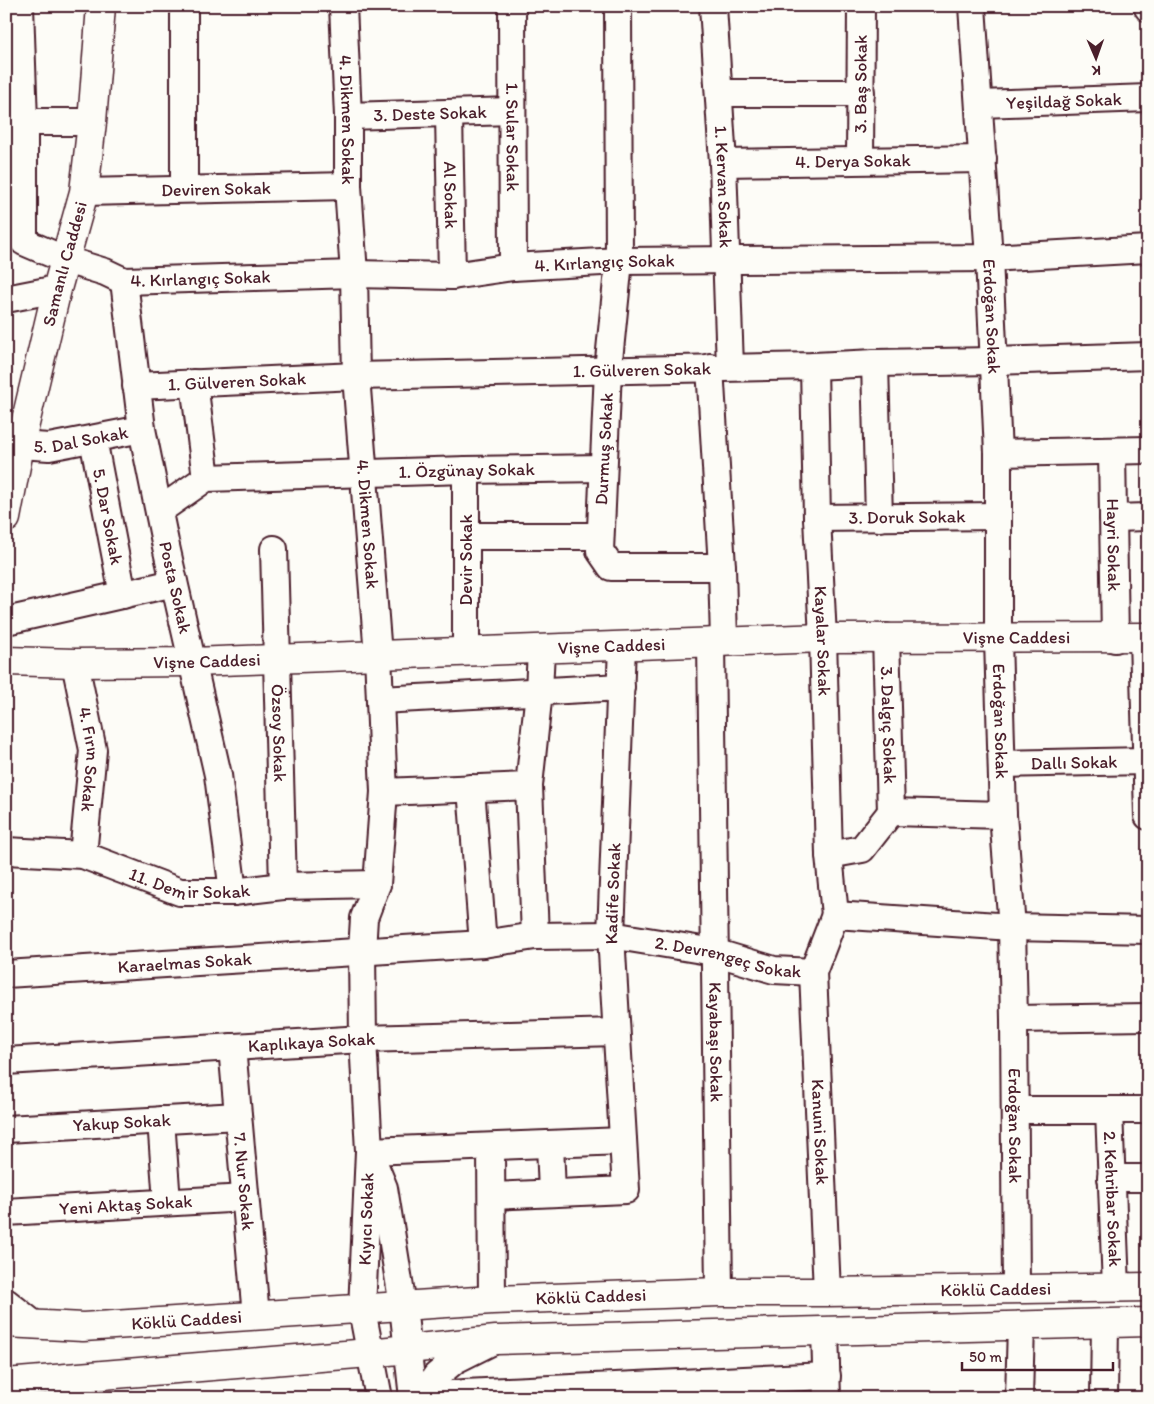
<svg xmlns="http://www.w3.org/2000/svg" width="1154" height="1404" font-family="Itim,sans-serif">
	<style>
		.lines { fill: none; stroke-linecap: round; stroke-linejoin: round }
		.minor-casing { stroke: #4a1f2b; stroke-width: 30 }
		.major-casing { stroke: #4a1f2b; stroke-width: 31 }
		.minor { stroke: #fdfcf7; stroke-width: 26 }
		.major { stroke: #fdfcf7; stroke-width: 28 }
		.labels { text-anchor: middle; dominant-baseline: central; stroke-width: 5; stroke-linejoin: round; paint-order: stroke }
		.street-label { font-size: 18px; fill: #4a1f2b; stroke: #fdfcf7 }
	</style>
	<rect width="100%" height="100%" fill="#fdfcf7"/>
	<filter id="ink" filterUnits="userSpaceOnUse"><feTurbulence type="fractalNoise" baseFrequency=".02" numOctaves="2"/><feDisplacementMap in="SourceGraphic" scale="10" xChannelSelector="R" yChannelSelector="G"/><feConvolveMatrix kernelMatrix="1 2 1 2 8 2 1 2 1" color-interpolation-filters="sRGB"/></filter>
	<g filter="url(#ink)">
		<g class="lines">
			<!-- minor casing -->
			<g class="minor-casing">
				<g id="minor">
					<path id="s1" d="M20 6 24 122V242L66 260 105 272 124 281 354 274 452 276 513 267 619 261 989 258 1148 249"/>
					<path id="s2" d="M343 6 348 116V186L354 274 356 376 378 655 384 792 377 884 364 918 362 951 363 1039 369 1151 362 1310 379 1398"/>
					<path id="s3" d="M512 6 513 267"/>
					<path d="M618 6 619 261 608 370 600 551 611 567H722"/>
					<path id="s4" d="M713 6 723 163 730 367"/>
					<path id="s5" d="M972 6 989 258 998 453V639L1003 815 1012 927 1014 1019 1016 1288"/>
					<path d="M1148 6V8"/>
					<path d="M719 93H861"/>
					<path id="s6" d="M979 104 1148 98"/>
					<path id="s7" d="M449 114 452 276"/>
					<path id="s8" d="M348 116 512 111"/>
					<path d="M24 122H92"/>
					<path id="s9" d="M860 160 861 6"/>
					<path id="s10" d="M723 163 983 159"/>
					<path d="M184 189V6"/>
					<path id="s11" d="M84 192 348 186"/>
					<path id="s12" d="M124 281 142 429 165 542 218 775 233 892"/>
					<path d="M6 299 57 289"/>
					<path d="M875 363 879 518"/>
					<path id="s13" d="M814 366 817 518 823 638 829 855 835 915"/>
					<path d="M710 367 722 567 724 641"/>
					<path d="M194 383 206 478"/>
					<path id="s14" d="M136 386 356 376 814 366 875 363 994 361 1148 356"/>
					<path id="s15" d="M93 439 123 595"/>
					<path id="s16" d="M6 441 20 445 49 447 142 429"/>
					<path id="s17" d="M1112 451 1115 639"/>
					<path d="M998 453 1148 450"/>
					<path id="s18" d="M159 511 206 478 466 470 603 468"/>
					<path id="s19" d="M817 518 998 516"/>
					<path d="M1113 518 1148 517"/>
					<path d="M466 536H600"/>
					<path id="s20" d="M274 549 283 886"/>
					<path d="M6 621 174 583"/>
					<path id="s21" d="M886 637 891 812"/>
					<path d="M1143 638 1148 816"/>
					<path id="s22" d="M711 642 719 1292"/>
					<path d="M466 650V470"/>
					<path id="s23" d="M75 663 93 750 83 855"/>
					<path d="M380 700 621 687"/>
					<path id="s24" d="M1002 764 1146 761"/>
					<path d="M471 788 483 944"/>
					<path d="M384 792 529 786"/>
					<path id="s25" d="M6 851 83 855 180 892H233L283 886 377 884"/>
					<path d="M829 855 862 849 891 812 1003 815"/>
					<path d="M535 936 529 786 539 691 541 650"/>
					<path id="s26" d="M813 972 827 1292"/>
					<path id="s27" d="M6 974 483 944 535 936 611 935 714 952 774 970 813 972 835 915 1012 927 1148 930"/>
					<path d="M1014 1019 1148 1017"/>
					<path id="s28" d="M232 1047 256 1316"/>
					<path id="s29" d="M6 1061 363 1039 616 1032"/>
					<path d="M1016 1110H1148"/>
					<path id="s30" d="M1109 1111 1116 1287"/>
					<path d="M161 1120 167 1202"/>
					<path id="s31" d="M6 1129 238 1116"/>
					<path d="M550 1144 552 1193"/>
					<path d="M491 1147 492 1300"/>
					<path d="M369 1151 623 1141"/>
					<path d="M373 1161 384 1188 403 1306 413 1398"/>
					<path d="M1111 1178H1148"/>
					<path id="s32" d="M492 1196 626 1190 611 935 622 646"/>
					<path id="s33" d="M6 1212 245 1198"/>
					<path d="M6 1302 35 1325"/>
					<path d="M825 1331 827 1398"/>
					<path d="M422 1398 436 1376 455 1360 491 1342"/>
					<path d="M438 1398 441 1395 465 1393 827 1376"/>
					<path d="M1019 1398 1021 1325"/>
					<path d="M1104 1398 1105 1323"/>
				</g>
			</g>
			<!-- major casing -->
			<g class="major-casing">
				<g id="major">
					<path id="s34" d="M6 518 20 445 57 289 84 192 92 122 101 6"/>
					<path id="s35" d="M6 661 75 663 193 662 823 638 1148 637"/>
					<path id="s36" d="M6 1323 83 1327 492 1300 719 1292H827L1148 1287"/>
					<path d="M6 1383 369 1353 496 1340 1148 1322"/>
				</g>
			</g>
			<!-- minor -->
			<use href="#minor" class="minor"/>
			<!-- major -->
			<use href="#major" class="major"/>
		</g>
	</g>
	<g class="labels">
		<!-- street labels -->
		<g class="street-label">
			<text stroke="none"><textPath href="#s9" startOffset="76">3. Baş Sokak</textPath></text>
			<text stroke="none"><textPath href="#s6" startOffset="85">Yeşildağ Sokak</textPath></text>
			<text stroke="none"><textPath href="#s8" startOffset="82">3. Deste Sokak</textPath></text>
			<text stroke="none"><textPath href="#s2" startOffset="114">4. Dikmen Sokak</textPath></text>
			<text stroke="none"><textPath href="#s3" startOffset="131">1. Sular Sokak</textPath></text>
			<text stroke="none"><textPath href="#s10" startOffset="130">4. Derya Sokak</textPath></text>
			<text stroke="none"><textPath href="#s4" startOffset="181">1. Kervan Sokak</textPath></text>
			<text stroke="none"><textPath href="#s11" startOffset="132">Deviren Sokak</textPath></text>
			<text stroke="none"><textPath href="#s7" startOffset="81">Al Sokak</textPath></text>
			<text stroke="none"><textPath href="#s34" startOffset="261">Samanlı Caddesi</textPath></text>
			<text stroke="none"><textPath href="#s1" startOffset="825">4. Kırlangıç Sokak</textPath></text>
			<text stroke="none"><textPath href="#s1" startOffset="420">4. Kırlangıç Sokak</textPath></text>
			<text stroke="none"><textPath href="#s5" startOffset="311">Erdoğan Sokak</textPath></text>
			<text stroke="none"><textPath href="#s14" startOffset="506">1. Gülveren Sokak</textPath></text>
			<text stroke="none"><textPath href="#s14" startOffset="101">1. Gülveren Sokak</textPath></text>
			<text stroke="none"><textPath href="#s16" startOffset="76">5. Dal Sokak</textPath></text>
			<text transform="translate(604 449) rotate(-87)">Durmuş Sokak</text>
			<text stroke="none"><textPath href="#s18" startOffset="318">1. Özgünay Sokak</textPath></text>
			<text stroke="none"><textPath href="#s15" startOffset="79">5. Dar Sokak</textPath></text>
			<text stroke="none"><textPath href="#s19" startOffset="90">3. Doruk Sokak</textPath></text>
			<text stroke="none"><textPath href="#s2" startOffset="519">4. Dikmen Sokak</textPath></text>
			<text stroke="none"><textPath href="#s17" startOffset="94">Hayri Sokak</textPath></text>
			<text transform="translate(466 560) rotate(-90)">Devir Sokak</text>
			<text stroke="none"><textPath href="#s12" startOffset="311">Posta Sokak</textPath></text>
			<text stroke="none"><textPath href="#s35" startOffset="1011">Vişne Caddesi</textPath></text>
			<text stroke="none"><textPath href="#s13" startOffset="275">Kayalar Sokak</textPath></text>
			<text stroke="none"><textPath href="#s35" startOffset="606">Vişne Caddesi</textPath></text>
			<text stroke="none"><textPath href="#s35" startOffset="201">Vişne Caddesi</textPath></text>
			<text stroke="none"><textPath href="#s5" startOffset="716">Erdoğan Sokak</textPath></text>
			<text stroke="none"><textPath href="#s21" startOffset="88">3. Dalgıç Sokak</textPath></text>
			<text stroke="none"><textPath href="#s20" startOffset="184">Özsoy Sokak</textPath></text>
			<text stroke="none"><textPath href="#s23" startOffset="98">4. Fırın Sokak</textPath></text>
			<text stroke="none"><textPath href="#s24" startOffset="72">Dallı Sokak</textPath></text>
			<text stroke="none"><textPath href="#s25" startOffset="189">11. Demir Sokak</textPath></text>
			<text stroke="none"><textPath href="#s32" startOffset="431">Kadife Sokak</textPath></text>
			<text stroke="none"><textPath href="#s27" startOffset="726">2. Devrengeç Sokak</textPath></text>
			<text stroke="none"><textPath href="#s27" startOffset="179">Karaelmas Sokak</textPath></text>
			<text stroke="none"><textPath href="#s29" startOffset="306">Kaplıkaya Sokak</textPath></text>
			<text stroke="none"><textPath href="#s22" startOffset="400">Kayabaşı Sokak</textPath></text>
			<text stroke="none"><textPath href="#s31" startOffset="116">Yakup Sokak</textPath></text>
			<text stroke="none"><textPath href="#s5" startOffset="1121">Erdoğan Sokak</textPath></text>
			<text stroke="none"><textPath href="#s26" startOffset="160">Kanuni Sokak</textPath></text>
			<text stroke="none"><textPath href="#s28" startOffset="135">7. Nur Sokak</textPath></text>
			<text stroke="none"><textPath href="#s30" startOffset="88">2. Kehribar Sokak</textPath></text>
			<text stroke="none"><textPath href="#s33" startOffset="120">Yeni Aktaş Sokak</textPath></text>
			<text transform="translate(366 1219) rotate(-88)">Kıyıcı Sokak</text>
			<text stroke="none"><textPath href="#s36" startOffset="991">Köklü Caddesi</textPath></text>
			<text stroke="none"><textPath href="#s36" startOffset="586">Köklü Caddesi</textPath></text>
			<text stroke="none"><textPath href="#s36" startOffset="181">Köklü Caddesi</textPath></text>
		</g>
	</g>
	<!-- margin -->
	<rect width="1154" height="1404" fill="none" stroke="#fdfcf7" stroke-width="25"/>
	<rect x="12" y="12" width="1129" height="1379" fill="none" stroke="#4a1f2b" stroke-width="2" filter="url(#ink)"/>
	<!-- north arrow -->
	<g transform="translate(1096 58) rotate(178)" stroke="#fdfcf7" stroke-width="4" paint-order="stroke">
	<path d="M0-4L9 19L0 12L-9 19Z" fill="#4a1f2b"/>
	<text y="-8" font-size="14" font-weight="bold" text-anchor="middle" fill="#4a1f2b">K</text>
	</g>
	<!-- scale -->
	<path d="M962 1362v8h151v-8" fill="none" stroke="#4a1f2b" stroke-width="2.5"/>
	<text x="969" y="1362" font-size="15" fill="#4a1f2b" stroke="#fdfcf7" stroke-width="4" paint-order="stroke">50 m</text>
</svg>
